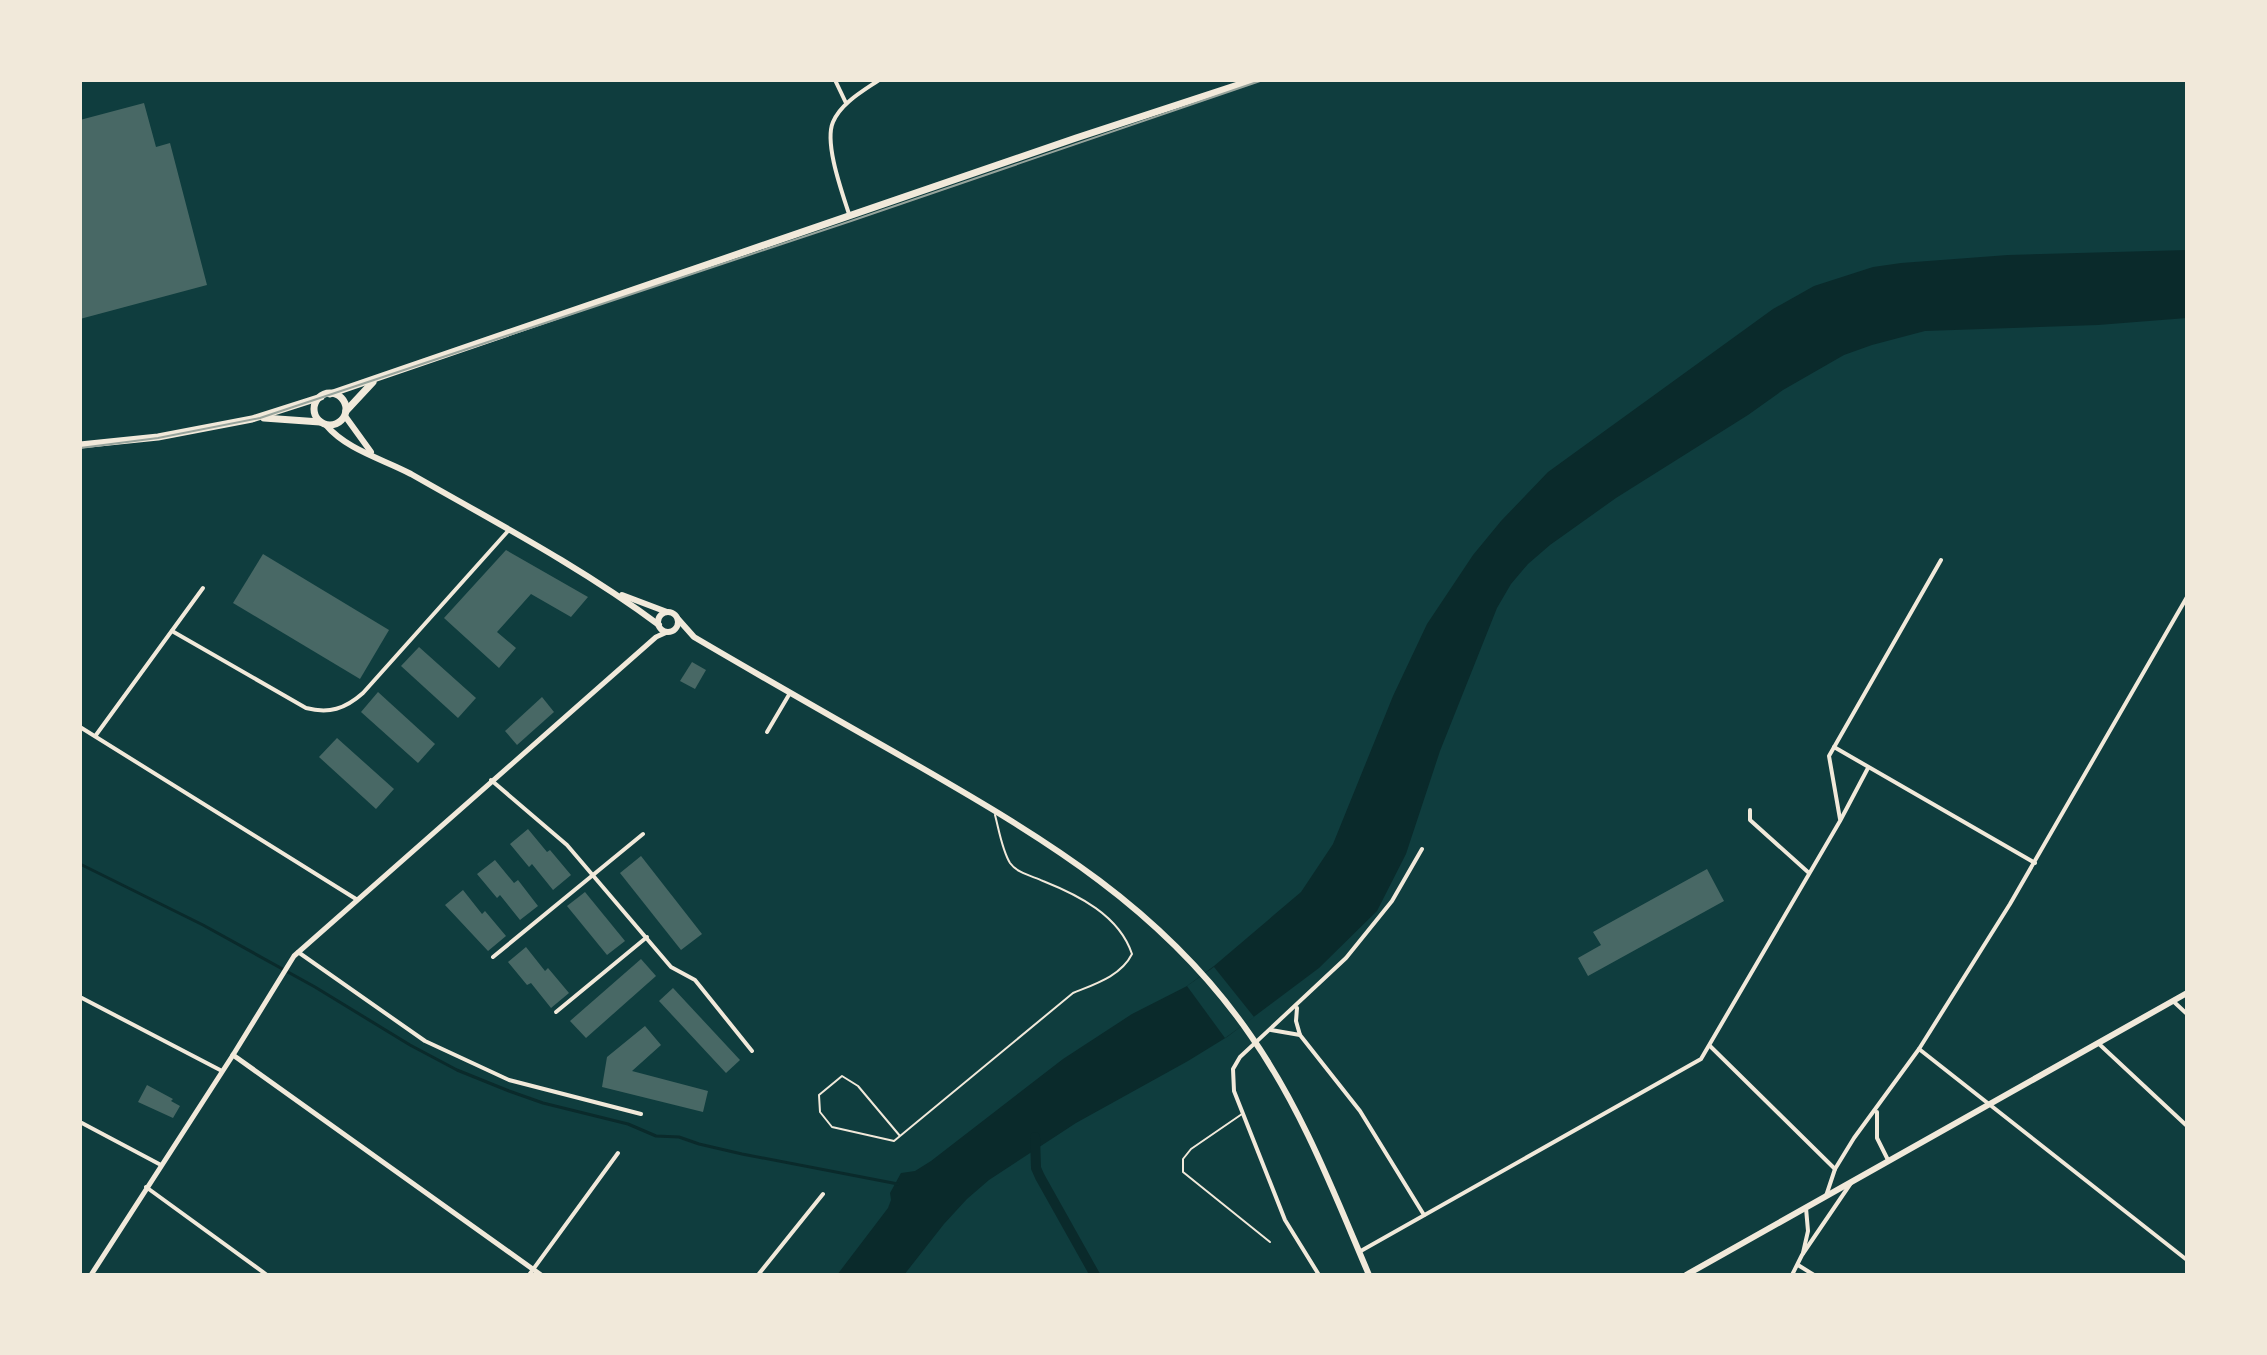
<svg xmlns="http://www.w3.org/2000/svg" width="2267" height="1355" font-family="Inter,sans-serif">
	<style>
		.water { fill: #0a2a2b }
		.pier { fill: #0f3d3e }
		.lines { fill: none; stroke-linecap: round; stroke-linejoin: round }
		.stream { stroke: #0a2a2b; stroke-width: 3 }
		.canal { stroke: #0a2a2b; stroke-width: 10 }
		.building { fill: #486865 }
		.service { stroke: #f1e9da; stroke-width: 2 }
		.minor { stroke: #f1e9da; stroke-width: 4 }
		.tertiary { stroke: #f1e9da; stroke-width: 5 }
		.secondary { stroke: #f1e9da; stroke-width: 6 }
		.primary { stroke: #f1e9da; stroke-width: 7 }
		.tram { stroke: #97a49c; stroke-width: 2 }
	</style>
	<rect width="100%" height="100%" fill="#0f3d3e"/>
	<!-- water -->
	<path class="water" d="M2187 250V318L2098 325 1925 331 1872 345 1844 355 1783 390 1748 415 1616 498 1550 545 1528 564 1511 584 1497 608 1440 751 1406 854 1377 911 1319 968 1227 1037 1188 1061 1076 1123 989 1180 967 1199 944 1224 904 1275H837L888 1208 891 1200 890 1193 901 1173 915 1171 931 1161 1063 1059 1132 1014 1187 986 1214 966 1301 892 1333 844 1393 696 1427 624 1473 555 1501 521 1548 472 1773 309 1814 286 1873 267 1901 263 2008 255Z"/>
	<!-- pier -->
	<path class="pier" d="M1214 967 1254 1017 1225 1038 1187 986Z"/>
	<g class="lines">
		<!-- stream -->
		<path class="stream" d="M80 864 203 925 315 987 410 1045 457 1070 509 1091 543 1103 628 1124 656 1136 679 1137 699 1144 742 1154 898 1184"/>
		<!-- canal -->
		<path class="canal" d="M1035 1137 1036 1168 1040 1177 1095 1275"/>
	</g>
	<!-- building -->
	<g class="building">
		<path d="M144 103 156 147 170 143 207 285 80 319V120Z"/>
		<path d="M506 550 588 597 571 617 531 594 497 632 516 648 499 668 444 618Z"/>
		<path d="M263 554 389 630 360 679 233 603Z"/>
		<path d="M419 647 476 698 458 718 401 666Z"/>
		<path d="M692 662 706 670 695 689 680 681Z"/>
		<path d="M378 692 435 744 418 763 361 712Z"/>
		<path d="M542 697 554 712 517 745 505 731Z"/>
		<path d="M337 738 394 789 376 809 319 757Z"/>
		<path d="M528 829 547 852 550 850 571 875 553 890 532 864 529 867 510 844Z"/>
		<path d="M641 856 702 934 681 950 620 873Z"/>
		<path d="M495 860 514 883 518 880 538 906 520 920 500 895 497 898 477 874Z"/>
		<path d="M1707 869 1724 901 1588 976 1578 958 1601 945 1593 932Z"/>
		<path d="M463 890 482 914 485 911 506 936 488 951 445 905Z"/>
		<path d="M585 892 625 941 607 955 567 906Z"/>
		<path d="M526 947 545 971 548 968 569 993 551 1008 531 983 527 985 508 962Z"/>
		<path d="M641 959 656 976 586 1038 570 1021Z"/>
		<path d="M673 988 740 1060 726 1073 659 1001Z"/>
		<path d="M645 1026 661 1045 632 1071 708 1091 703 1112 602 1087 607 1057Z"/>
		<path d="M147 1085 173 1099 171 1101 180 1106 173 1118 138 1102Z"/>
	</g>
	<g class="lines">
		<!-- service -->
		<g class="service">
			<path d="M1242 1114 1191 1149 1183 1159V1172L1270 1242"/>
			<path d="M900 1136 858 1086 842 1076 819 1095 820 1112 832 1127 894 1141 1073 993C1095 984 1121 976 1132 954 1119 915 1078 895 1043 881 1032 876 1017 873 1010 863 1002 850 999 830 995 815"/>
		</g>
		<!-- minor -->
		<g class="minor">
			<path d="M835 80 846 103"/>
			<path d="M849 214C842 192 824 143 833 122 841 103 863 91 879 80"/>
			<path d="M172 631 306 708C329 714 345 709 363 693L508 531"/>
			<path d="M80 727 356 899"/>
			<path d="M767 732 790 693"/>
			<path d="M96 735 203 588"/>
			<path d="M1834 747 2035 863"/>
			<path d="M491 780 567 845 671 967 695 980 752 1051"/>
			<path d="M1750 810V820L1809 873"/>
			<path d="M1840 819 1829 756 1941 560"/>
			<path d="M298 952 425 1041 509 1080 641 1114"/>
			<path d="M493 957 643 834"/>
			<path d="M80 997 222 1071"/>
			<path d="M2173 1001 2187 1014"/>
			<path d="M1297 1008 1296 1021 1300 1035 1360 1111 1424 1215"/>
			<path d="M556 1012 647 937"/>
			<path d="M1271 1030 1300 1035"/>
			<path d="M2098 1043 2187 1126"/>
			<path d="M1710 1046 1835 1169"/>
			<path d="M1919 1049 2187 1260"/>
			<path d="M1877 1112V1138L1888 1160"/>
			<path d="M80 1122 161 1165"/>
			<path d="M146 1187 267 1275"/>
			<path d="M1826 1196 1835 1169 1854 1138 1919 1049 2010 904 2187 597"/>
			<path d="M1359 1252 1701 1059 1840 821 1868 768"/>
			<path d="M1803 1253 1808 1231 1806 1208"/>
			<path d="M1798 1265 1814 1275"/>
			<path d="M529 1275 618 1153"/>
			<path d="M758 1275 823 1194"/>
			<path d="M1319 1275 1285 1220 1234 1091 1233 1069 1240 1057 1346 958 1392 901 1422 849"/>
			<path d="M1792 1275 1802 1255 1851 1183"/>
		</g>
		<!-- tertiary -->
		<g class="tertiary">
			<path d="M233 1055 541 1275"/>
			<path d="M91 1275 233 1055 294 956 656 637 667 632"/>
		</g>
		<!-- secondary -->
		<g class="secondary">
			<path d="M345 416 371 452"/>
			<path d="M326 425C347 450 383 459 411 474 495 522 581 567 659 625"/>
			<path d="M622 595 667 612"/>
			<circle cx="668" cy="622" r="10"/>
			<path d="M678 619 694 637C767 680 841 722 915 764 1045 839 1164 909 1251 1036 1302 1109 1334 1193 1369 1275"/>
			<path d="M1686 1275 2187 993"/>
		</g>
		<!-- primary -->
		<g class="primary">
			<circle cx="330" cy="409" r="16"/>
			<path d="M330 394 1076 138 1253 80"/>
			<path d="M346 411 373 382"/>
			<path d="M264 418 320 422"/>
			<path d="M80 445 158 437 252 419 321 397"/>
		</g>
		<!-- tram -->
		<path class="tram" d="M80 448 158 438 260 418 851 221 1263 80"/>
	</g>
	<!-- border -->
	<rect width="2267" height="1355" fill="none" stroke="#f1e9da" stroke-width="164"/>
</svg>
